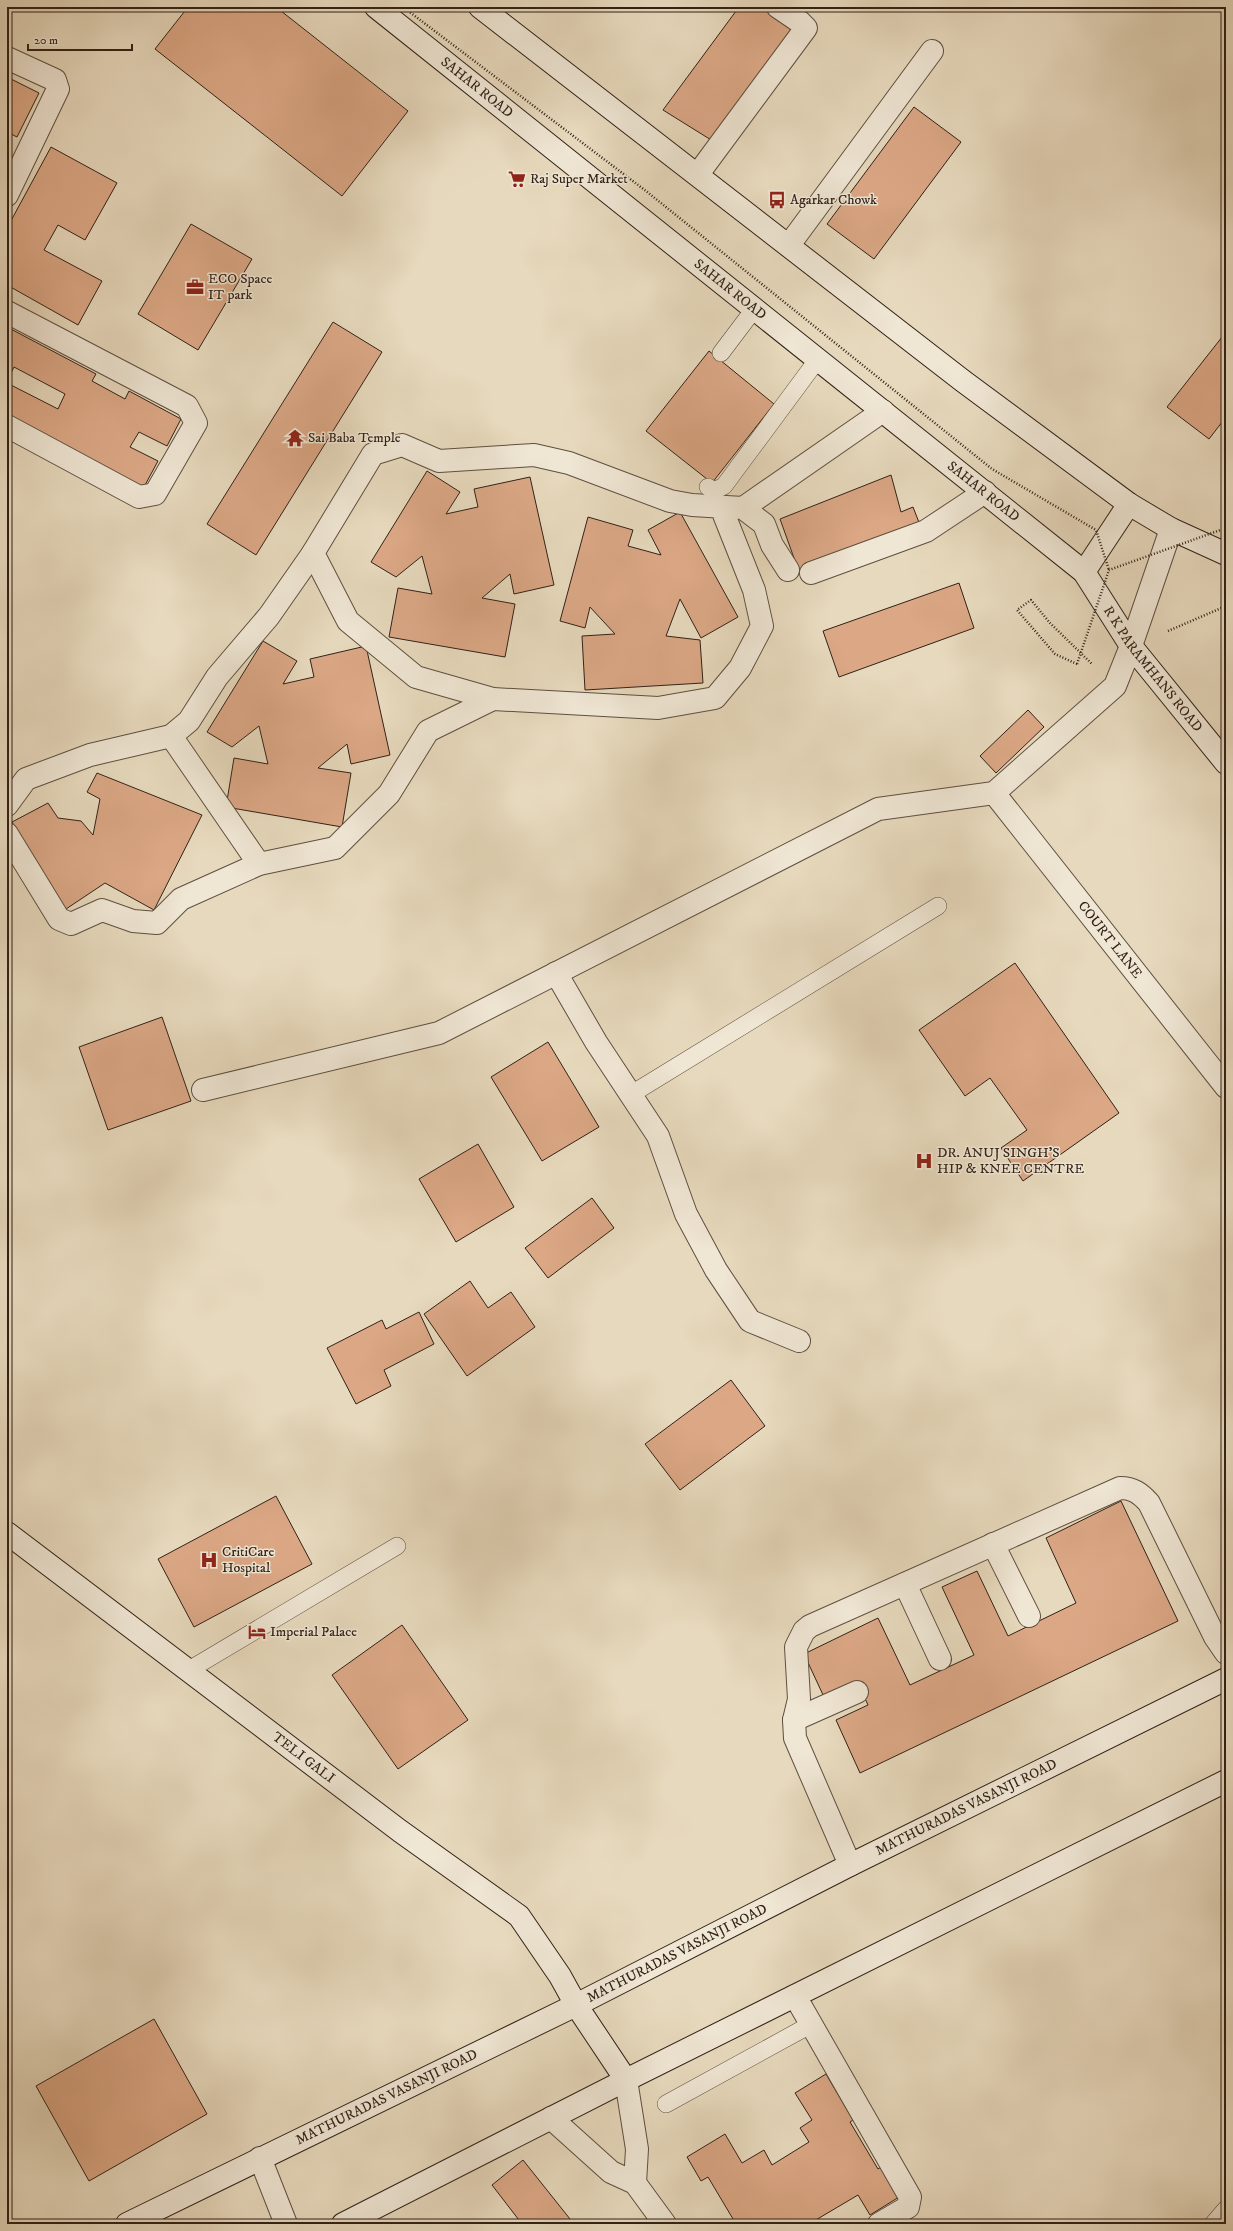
<svg xmlns="http://www.w3.org/2000/svg" width="1233" height="2231" font-family="'IM FELL DW Pica',serif">
	<style>
		.building { fill: #dba785; stroke: #312117 }
		.lines { fill: none; stroke-linecap: round; stroke-linejoin: round }
		.lane-casing { stroke: #5e4f40; stroke-width: 18 }
		.street-casing { stroke: #5e4f40; stroke-width: 24 }
		.secondary-casing { stroke: #312117; stroke-width: 24 }
		.path { stroke: #312117; stroke-width: 2.5; stroke-dasharray: 1 2; stroke-linecap: butt }
		.lane { stroke: #efe6d4; stroke-width: 17 }
		.street { stroke: #efe6d4; stroke-width: 22 }
		.secondary { stroke: #efe6d4; stroke-width: 22 }
		.path-bridge { stroke: #312117; stroke-width: 2.5; stroke-dasharray: 1 2; stroke-linecap: butt }
		.labels { text-anchor: middle; dominant-baseline: central; stroke-width: 3; stroke-linejoin: round; paint-order: stroke }
		.street-label { font-size: 14px; fill: #312117; stroke: #efe6d4 }
		.poi-label { font-size: 14px; fill: #312117; stroke: #efe6d4; text-anchor: start }
	</style>
	<rect width="100%" height="100%" fill="#e7d9bd"/>
	<filter id="stains"><feTurbulence type="fractalNoise" baseFrequency=".005" numOctaves="4"/><feColorMatrix values="0 0 0 0 .2 0 0 0 0 .09 0 0 0 0 .02 0 0 0 .5 -.17"/></filter>
	<radialGradient id="worn" r=".72"><stop offset=".6" stop-color="#630" stop-opacity="0"/><stop offset="1" stop-color="#630" stop-opacity=".3"/></radialGradient>
	<!-- building -->
	<g class="building">
		<path d="M188 7H276L408 111 342 196 155 49Z"/>
		<path d="M739 7H762L796 32 716 143 663 110Z"/>
		<path d="M7 77 39 93 17 137 7 132Z"/>
		<path d="M914 107 961 142 874 259 827 224Z"/>
		<path d="M51 147 117 183 85 240 58 225 44 250 102 281 78 325 7 285V228Z"/>
		<path d="M191 224 252 259 198 350 138 314Z"/>
		<path d="M333 322 382 352 256 555 207 524Z"/>
		<path d="M7 327 96 374 92 381 125 399 129 391 181 419 167 446 139 432 130 447 158 461 144 487 7 416V383L58 409 65 394 14 367 7 381Z"/>
		<path d="M1226 332V417L1209 439 1167 407Z"/>
		<path d="M709 351 774 404 712 483 646 431Z"/>
		<path d="M427 471 460 492 446 514 478 507 474 489 530 477 554 585 514 594 510 574 482 598 515 604 505 657 389 637 398 588 432 594 422 556 396 577 371 562Z"/>
		<path d="M891 475 901 512 913 507 920 525 799 572 780 519Z"/>
		<path d="M680 512 738 617 701 638 680 599 666 636 700 640 703 683 585 690 582 636 615 634 590 607 585 628 560 621 588 517 633 530 628 546 661 555 648 530Z"/>
		<path d="M959 583 974 628 839 677 823 631Z"/>
		<path d="M263 641 297 661 283 684 314 677 310 659 366 646 390 755 351 764 347 744 318 768 351 773 342 827 226 807 234 758 268 764 259 726 232 747 207 732Z"/>
		<path d="M1028 710 1044 727 996 773 980 756Z"/>
		<path d="M97 773 202 815 154 910 105 883 63 911 12 822 48 803 58 818 81 821 93 835 100 799 87 792Z"/>
		<path d="M1015 963 1119 1113 1023 1181 1001 1148 1027 1130 990 1078 965 1096 919 1030Z"/>
		<path d="M162 1017 191 1101 108 1130 79 1047Z"/>
		<path d="M548 1042 599 1127 542 1161 491 1077Z"/>
		<path d="M478 1144 514 1207 456 1242 419 1179Z"/>
		<path d="M592 1198 614 1228 548 1278 525 1248Z"/>
		<path d="M470 1281 488 1308 511 1292 535 1327 467 1376 424 1314Z"/>
		<path d="M419 1312 434 1344 384 1370 391 1386 356 1404 327 1348 382 1320 386 1329Z"/>
		<path d="M731 1380 765 1426 680 1490 645 1444Z"/>
		<path d="M276 1496 312 1564 194 1627 158 1559Z"/>
		<path d="M1121 1501 1178 1621 860 1773 836 1720 868 1705 857 1681 824 1697 804 1654 878 1618 910 1685 974 1655 942 1587 977 1571 1008 1636 1076 1603 1046 1538Z"/>
		<path d="M402 1625 468 1720 398 1769 332 1675Z"/>
		<path d="M154 2019 207 2114 89 2181 36 2086Z"/>
		<path d="M826 2074 853 2120 850 2122 878 2169 881 2167 899 2197 870 2215 858 2195 809 2224H736L708 2177 701 2181 687 2157 725 2134 742 2163 764 2150 772 2165 809 2142 800 2128 812 2120 795 2093Z"/>
		<path d="M523 2160 574 2224H522L492 2185Z"/>
	</g>
	<g class="lines">
		<!-- lane casing -->
		<g class="lane-casing">
			<g id="lane">
				<path d="M721 353 755 308"/>
				<path d="M708 487 714 491 724 486 818 359"/>
				<path d="M630 1095 938 906"/>
				<path d="M189 1670 397 1546"/>
				<path d="M666 2104 810 2025"/>
				<path d="M1213 2224 1226 2209"/>
			</g>
		</g>
		<!-- street casing -->
		<g class="street-casing">
			<g id="street">
				<path d="M7 58 55 80 58 89 7 195"/>
				<path d="M698 174 806 28 800 22 778 7"/>
				<path d="M789 245 932 51"/>
				<path d="M7 312 187 406 196 423 155 494 139 497 7 426"/>
				<path d="M721 507 754 590 762 626 740 668 715 698 658 708 493 699 416 677 348 621 313 553 373 454 402 445 439 461 534 455 569 463 670 501 692 505 743 508 764 524 772 545 788 570"/>
				<path d="M743 508 883 411"/>
				<path d="M811 573 926 531 985 492"/>
				<path d="M171 736 259 864"/>
				<path id="s1" d="M994 793 1226 1087"/>
				<path d="M7 805 26 779 90 755 171 736 189 721 217 677 269 616 313 553"/>
				<path d="M7 834 59 919 71 924 102 910 133 921 157 923 181 899 259 864 335 848 389 794 428 731 493 699"/>
				<path d="M556 973 596 1042 658 1136 686 1214 716 1270 750 1321 799 1341"/>
				<path d="M203 1090 439 1033 878 809 994 793 1115 686 1131 646 1171 529"/>
				<path d="M993 1544 1029 1616"/>
				<path d="M905 1584 940 1659"/>
				<path d="M794 1720 857 1692"/>
				<path d="M850 1865 795 1738 794 1720 799 1699 796 1647 804 1631 810 1626 1120 1488C1133 1488 1140 1493 1149 1503L1215 1637 1226 1653"/>
				<path d="M795 1996 910 2197 908 2207 879 2224"/>
				<path d="M626 2080 637 2149 635 2183"/>
				<path d="M551 2118 611 2172 635 2183 665 2224"/>
				<path d="M260 2158 286 2224"/>
			</g>
		</g>
		<!-- secondary casing -->
		<g class="secondary-casing">
			<g id="secondary">
				<path id="s2" d="M376 7 1084 572 1131 646 1226 763"/>
				<path d="M480 7 963 381 1129 504 1171 529 1226 554"/>
				<path d="M1084 572 1129 504"/>
				<path id="s3" d="M7 1533 400 1831 519 1916 560 1976 576 2005 626 2080"/>
				<path id="s4" d="M127 2224 576 2005 850 1865 1226 1679"/>
				<path d="M343 2224 626 2080 1226 1781"/>
			</g>
		</g>
		<!-- path -->
		<g class="path">
			<path d="M1168 631 1226 606"/>
			<path d="M1077 664 1055 654 1017 610 1031 600 1050 623 1092 664"/>
		</g>
		<!-- lane -->
		<use href="#lane" class="lane"/>
		<!-- street -->
		<use href="#street" class="street"/>
		<!-- secondary -->
		<use href="#secondary" class="secondary"/>
		<!-- path-bridge -->
		<g class="path-bridge">
			<path d="M403 7 646 191 992 469 1096 530 1109 570"/>
			<path d="M1077 664 1109 570 1226 528"/>
		</g>
	</g>
	<!-- icons -->
	<defs>
		<g id="supermarket-bare" transform="scale(1.38)"><path d="M-6-5.5h2.5l.6 2H6L4.5 2H-2.5L-4.4-4H-6ZM-1.5 3.2a1.3 1.3 0 1 0 .1 0ZM3 3.2a1.3 1.3 0 1 0 .1 0Z" fill="#8f2418" stroke="#efe6d4" stroke-width="2.5" paint-order="stroke"/></g>
		<g id="bus-bare" transform="scale(1.38)"><path d="M-5-6H5V4H4V6H2V4H-2V6H-4V4H-5ZM-3.5-4V0h7V-4ZM-3.5 1.2v1.5H-2V1.2ZM2 1.2v1.5H3.5V1.2Z" fill="#8f2418" stroke="#efe6d4" stroke-width="2.5" paint-order="stroke"/></g>
		<g id="office-bare" transform="scale(1.38)"><path d="M-6-3h4V-5.5h4V-3h4V5H-6ZM-1-4.5V-3h2v-1.5ZM-6 0V1H6V0Z" fill="#8f2418" stroke="#efe6d4" stroke-width="2.5" paint-order="stroke"/></g>
		<g id="temple-bare" transform="scale(1.38)"><path d="M0-6L5-2H3V0L6.5 2.5H4V6H1.5V3h-3V6H-4V2.5H-6.5L-3 0V-2H-5Z" fill="#8f2418" stroke="#efe6d4" stroke-width="2.5" paint-order="stroke"/></g>
		<g id="hospital-bare" transform="scale(1.38)"><path d="M-5-5h3v3.5h4V-5h3V5h-3V1.5h-4V5h-3Z" fill="#8f2418" stroke="#efe6d4" stroke-width="2.5" paint-order="stroke"/></g>
		<g id="hotel-bare" transform="scale(1.38)"><path d="M-6-4.5h1.5V1H6V5H4.5V3h-9V5H-6ZM-4 0a1.8 1.8 0 1 1 3.6 0ZM.5 0V-2.5h3Q6-2.5 6 0Z" fill="#8f2418" stroke="#efe6d4" stroke-width="2.5" paint-order="stroke"/></g>
	</defs>
	<g fill-rule="evenodd">
		<use href="#supermarket-bare" x="517" y="179"/>
		<use href="#bus-bare" x="777" y="200"/>
		<use href="#office-bare" x="195" y="287"/>
		<use href="#temple-bare" x="295" y="438"/>
		<use href="#hospital-bare" x="924" y="1161"/>
		<use href="#hospital-bare" x="209" y="1560"/>
		<use href="#hotel-bare" x="257" y="1632"/>
	</g>
	<g class="labels">
		<!-- street labels -->
		<g class="street-label">
			<text stroke="none"><textPath href="#s2" startOffset="129">SAHAR ROAD</textPath></text>
			<text stroke="none"><textPath href="#s2" startOffset="453">SAHAR ROAD</textPath></text>
			<text stroke="none"><textPath href="#s2" startOffset="777">SAHAR ROAD</textPath></text>
			<text stroke="none"><textPath href="#s2" startOffset="1025">R K PARAMHANS ROAD</textPath></text>
			<text stroke="none"><textPath href="#s1" startOffset="187">COURT LANE</textPath></text>
			<text stroke="none"><textPath href="#s3" startOffset="372">TELI GALI</textPath></text>
			<text stroke="none"><textPath href="#s4" startOffset="937">MATHURADAS VASANJI ROAD</textPath></text>
			<text stroke="none"><textPath href="#s4" startOffset="613">MATHURADAS VASANJI ROAD</textPath></text>
			<text stroke="none"><textPath href="#s4" startOffset="289">MATHURADAS VASANJI ROAD</textPath></text>
		</g>
		<!-- poi labels -->
		<g class="poi-label">
			<text x="530" y="179">Raj Super Market</text>
			<text x="790" y="200">Agarkar Chowk</text>
			<text x="208" y="279">ECO Space<tspan x="208" dy="16">IT park</tspan></text>
			<text x="308" y="438">Sai Baba Temple</text>
			<text x="937" y="1153">DR. ANUJ SINGH'S<tspan x="937" dy="16">HIP &amp; KNEE CENTRE</tspan></text>
			<text x="222" y="1552">CritiCare<tspan x="222" dy="16">Hospital</tspan></text>
			<text x="270" y="1632">Imperial Palace</text>
		</g>
	</g>
	<!-- margin -->
	<rect width="1233" height="2231" fill="none" stroke="#e7d9bd" stroke-width="24"/>
	<rect x="8" y="8" width="1217" height="2215" fill="none" stroke="#312117" stroke-width="2"/>
	<rect x="12" y="12" width="1209" height="2207" fill="none" stroke="#312117"/>
	<!-- scale -->
	<path d="M28 44v6h104v-6" fill="none" stroke="#312117" stroke-width="2"/>
	<text x="34" y="44" font-size="12" fill="#312117" stroke="#efe6d4" stroke-width="3" paint-order="stroke">20 m</text>
	<rect width="100%" height="100%" filter="url(#stains)"/>
	<rect width="100%" height="100%" fill="url(#worn)"/>
</svg>
